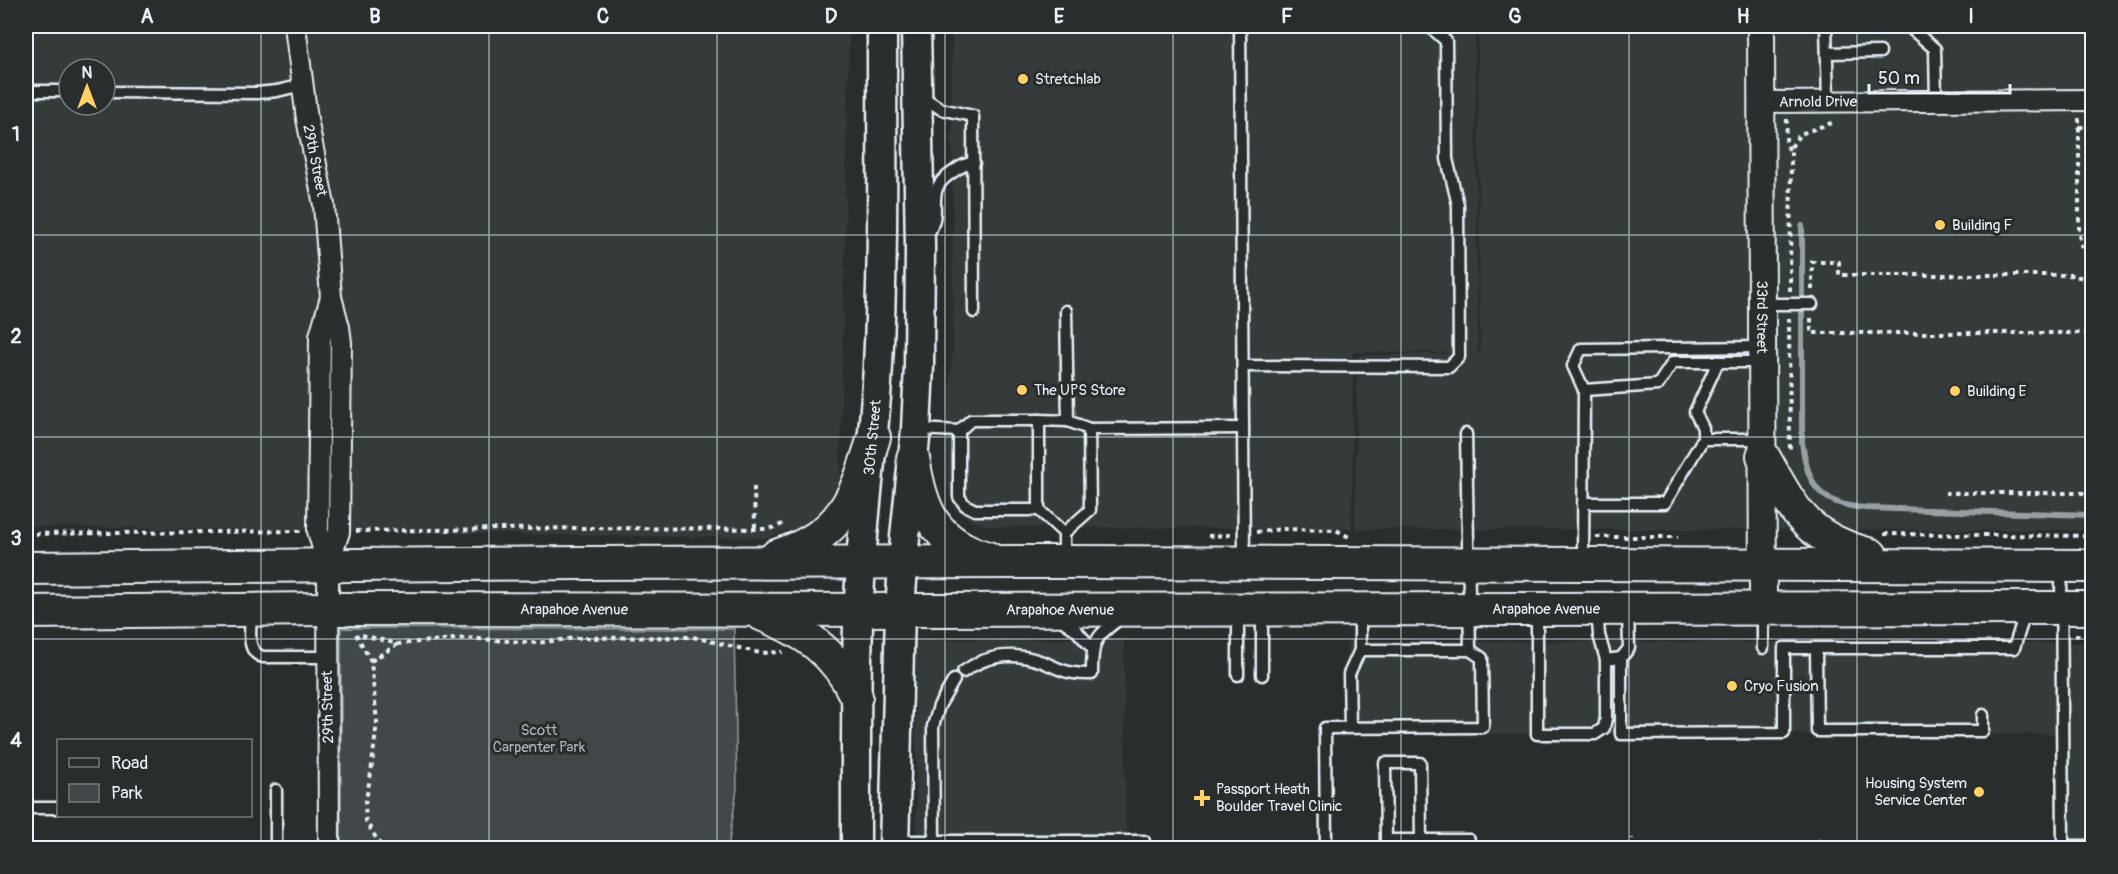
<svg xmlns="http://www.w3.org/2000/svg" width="2118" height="874" font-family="Pangolin,sans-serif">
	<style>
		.built { fill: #363a3b; fill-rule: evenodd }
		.green { fill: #424648; stroke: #959ca0; stroke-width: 1.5 }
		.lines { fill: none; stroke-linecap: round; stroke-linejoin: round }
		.stream { stroke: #989fa3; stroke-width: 6 }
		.service-casing { stroke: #e8f1f8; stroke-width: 15 }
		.minor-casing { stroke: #e8f1f8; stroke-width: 24 }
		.tertiary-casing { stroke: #e8f1f8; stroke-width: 30 }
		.secondary-casing { stroke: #e8f1f8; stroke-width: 33 }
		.primary-casing { stroke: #e8f1f8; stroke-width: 36 }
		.path { stroke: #e8f1f8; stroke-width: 4; stroke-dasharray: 4.5 4.5; stroke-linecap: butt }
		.service { stroke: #2a2d2e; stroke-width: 10 }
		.minor { stroke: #2a2d2e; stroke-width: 20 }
		.tertiary { stroke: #2a2d2e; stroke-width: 26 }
		.secondary { stroke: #2a2d2e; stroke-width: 28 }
		.primary { stroke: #2a2d2e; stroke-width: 32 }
		.grid { fill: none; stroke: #e8f1f8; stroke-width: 1.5; stroke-opacity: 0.55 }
		.poi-dot { fill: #ffd166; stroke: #2a2d2e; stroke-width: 2 }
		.labels { text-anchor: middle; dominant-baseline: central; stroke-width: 6; stroke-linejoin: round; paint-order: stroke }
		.poi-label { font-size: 15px; fill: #e8f1f8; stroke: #2a2d2e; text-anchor: start }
		.street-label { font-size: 15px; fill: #e8f1f8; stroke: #2a2d2e }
		.park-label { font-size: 15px; fill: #aeb5ba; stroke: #2a2d2e }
		.neatline { fill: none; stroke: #e8f1f8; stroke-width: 2 }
		.grid-label { font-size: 20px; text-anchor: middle; font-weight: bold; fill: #e8f1f8 }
	</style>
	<rect width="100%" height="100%" fill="#2a2d2e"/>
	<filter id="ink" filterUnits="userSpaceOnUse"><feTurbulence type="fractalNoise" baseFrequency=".0167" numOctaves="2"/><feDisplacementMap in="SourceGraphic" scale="12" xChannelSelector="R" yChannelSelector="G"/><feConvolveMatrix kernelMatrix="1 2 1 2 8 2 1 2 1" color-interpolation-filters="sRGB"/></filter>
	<g filter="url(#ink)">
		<!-- built -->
		<g class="built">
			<path d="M26 26H849L840 477 824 519 766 538 26 526ZM69 69H105V105H69Z"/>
			<path d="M952 26H1475L1478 353H1480L1478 26H2092V530L1355 529 1357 356 1472 353 1353 352 1352 529 994 527 970 520 955 509 949 494 946 479V422L953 350Z"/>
			<path d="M1124 639 1126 848H917L915 640Z"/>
			<path d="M1347 641 2092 643V848H2059L2058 734H1348Z"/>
		</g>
		<!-- green -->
		<path class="green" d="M341 628 734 629 737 789 728 848H341Z"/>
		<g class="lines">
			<!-- stream -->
			<path class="stream" d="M1802 226V442C1808 487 1819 504 1865 508L2092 515"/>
			<!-- service casing -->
			<g class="service-casing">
				<g id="service">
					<path d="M1240 26 1244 560"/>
					<path d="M1826 26 1828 101"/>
					<path d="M1908 26 1935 49 1936 101"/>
					<path d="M1827 53 1880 52"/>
					<path d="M26 91H69"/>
					<path d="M105 92 257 93 277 91 302 85"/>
					<path d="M920 95 941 109 973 116 974 312"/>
					<path d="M928 234C945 208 921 192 953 172 960 167 966 163 974 163"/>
					<path d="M1761 304H1812"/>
					<path d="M1066 311 1068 421 1089 429"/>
					<path d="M1243 366 1449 367 1459 357 1458 205 1447 159 1446 41 1429 26"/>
					<path d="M1584 390 1658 385 1673 362H1762"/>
					<path d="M1039 420 1068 421"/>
					<path d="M916 429 959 431 971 420H1039V510"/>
					<path d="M959 431V497L965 505 975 510H1039L1064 533V559"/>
					<path d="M1466 434 1470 650"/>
					<path d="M1703 439V428L1695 412 1718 362"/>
					<path d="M1583 503H1665L1703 439H1762"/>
					<path d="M1064 533 1090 510 1089 429 1243 428"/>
					<path d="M1583 560 1584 390 1573 366 1581 349 1762 347"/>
					<path d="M2061 567 2063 846H2092"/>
					<path d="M1597 610 1599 635 1606 660 1621 658 1629 648 1628 611"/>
					<path d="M1238 611V675"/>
					<path d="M1360 611V650"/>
					<path d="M1537 611V734H1595L1604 728 1606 718V660"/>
					<path d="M1763 611V648"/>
					<path d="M251 613C251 629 245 652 263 657H327"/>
					<path d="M1060 619 1075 629 1092 648"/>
					<path d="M1816 649 1817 731H1983V715"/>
					<path d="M1621 658V734L1784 733V648H2014L2026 610"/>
					<path d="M963 672C987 654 1015 652 1043 662 1053 666 1062 672 1074 673 1080 674 1086 674 1092 674 1092 642 1094 637 1121 618"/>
					<path d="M1262 675V612"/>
					<path d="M276 790V848"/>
					<path d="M26 808H58"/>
					<path d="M1421 840 1420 763H1385L1386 840H1469V848"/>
					<path d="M894 841H1144"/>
					<path d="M934 841 933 726 939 706 954 680"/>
					<path d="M1326 848 1325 728 1483 727 1482 658 1470 650H1360L1349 674 1350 728"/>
				</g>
			</g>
			<!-- minor casing -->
			<g class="minor-casing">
				<g id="minor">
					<path id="s1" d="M295 26 307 119 324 205 331 297 339 327 341 343 339 532 328 566"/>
					<path id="s2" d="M1761 102 2092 100"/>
					<path d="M329 848 328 566 318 531 319 434 320 336 331 297"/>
				</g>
			</g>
			<!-- tertiary casing -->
			<g class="tertiary-casing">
				<g id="tertiary">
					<path id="s3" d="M1761 26 1763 608"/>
				</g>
			</g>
			<!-- secondary casing -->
			<g class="secondary-casing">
				<g id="secondary">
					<path id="s4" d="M856 848C856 753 855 658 861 563 865 497 875 431 878 365 884 252 882 139 882 26"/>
					<path d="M894 848 900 610 905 537 916 429 919 366 920 247 916 26"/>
				</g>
			</g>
			<!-- primary casing -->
			<g class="primary-casing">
				<g id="primary">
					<path d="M1763 456C1795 512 1804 537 1871 555"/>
					<path d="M913 458C921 510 934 543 988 558"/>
					<path d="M776 556C843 535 855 499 874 437"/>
					<path d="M26 568 579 563 1064 562 2092 566"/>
					<path id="s5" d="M26 612 327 609 934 610 2092 608"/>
					<path d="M761 614C804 631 836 652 856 696"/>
				</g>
			</g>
			<!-- path -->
			<g class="path">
				<path d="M1787 119 1786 141 1790 153"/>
				<path d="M2077 120H2079V235L2082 249 2092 259"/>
				<path d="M2079 127H2092"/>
				<path d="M1812 290V262H1839V275H2070L2092 280"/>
				<path d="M1790 291 1791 147 1800 134 1834 122"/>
				<path d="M1789 318 1790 452"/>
				<path d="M1811 318V333H2092"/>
				<path d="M754 487 755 529"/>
				<path d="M1945 493H2092"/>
				<path d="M356 531 578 528 769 529 786 523"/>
				<path d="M1256 532 1282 529 1336 530 1351 538"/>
				<path d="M26 534 301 531"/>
				<path d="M1884 534 2092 536"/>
				<path d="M1208 536 1231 535"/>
				<path d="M1596 537H1678"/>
				<path d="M356 634 371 661 377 722 371 773 365 804 366 821 382 848"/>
				<path d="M362 635 398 644 466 638 537 643 576 638 693 637 760 653 783 652"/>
				<path d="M2075 635 2092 636"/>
				<path d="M371 661 398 644"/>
				<path d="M1727 839V848"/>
				<path d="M1820 839V848"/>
				<path d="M830 848 831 839"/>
				<path d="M1631 848 1632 838"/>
			</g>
			<!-- service -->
			<use href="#service" class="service"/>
			<!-- minor -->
			<use href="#minor" class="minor"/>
			<!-- tertiary -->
			<use href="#tertiary" class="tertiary"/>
			<!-- secondary -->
			<use href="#secondary" class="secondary"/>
			<!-- primary -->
			<use href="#primary" class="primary"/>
		</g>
	</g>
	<!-- grid -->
	<path class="grid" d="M261 26V848M489 26V848M717 26V848M945 26V848M1173 26V848M1401 26V848M1629 26V848M1857 26V848M26 235H2092M26 437H2092M26 639H2092"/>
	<!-- markers -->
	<g class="poi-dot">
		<circle cx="1023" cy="79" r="6"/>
		<circle cx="1940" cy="225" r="6"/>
		<circle cx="1022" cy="390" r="6"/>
		<circle cx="1955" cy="391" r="6"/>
		<circle cx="1732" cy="686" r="6"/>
		<circle cx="1979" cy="792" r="6"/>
		<path d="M1199 789h6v6h6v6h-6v6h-6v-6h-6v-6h6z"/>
	</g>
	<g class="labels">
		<!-- poi labels -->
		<g class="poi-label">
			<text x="1035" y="79">Stretchlab</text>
			<text x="1952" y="225">Building F</text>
			<text x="1034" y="390">The UPS Store</text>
			<text x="1967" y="391">Building E</text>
			<text x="1744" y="686">Cryo Fusion</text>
			<text x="1967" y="783" text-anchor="end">Housing System<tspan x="1967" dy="17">Service Center</tspan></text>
			<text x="1216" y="789">Passport Heath<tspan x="1216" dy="17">Boulder Travel Clinic</tspan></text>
		</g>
		<!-- street labels -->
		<g class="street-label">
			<text stroke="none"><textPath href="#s2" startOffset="57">Arnold Drive</textPath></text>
			<text stroke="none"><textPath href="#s1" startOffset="136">29th Street</textPath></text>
			<text stroke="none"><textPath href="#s3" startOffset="291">33rd Street</textPath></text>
			<text stroke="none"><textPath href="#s4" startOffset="411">30th Street</textPath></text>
			<text stroke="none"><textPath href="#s5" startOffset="1520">Arapahoe Avenue</textPath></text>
			<text stroke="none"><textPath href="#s5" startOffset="548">Arapahoe Avenue</textPath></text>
			<text stroke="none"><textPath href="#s5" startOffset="1034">Arapahoe Avenue</textPath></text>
			<text transform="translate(328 707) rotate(-91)">29th Street</text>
		</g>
		<!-- park labels -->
		<g class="park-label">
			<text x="539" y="730">Scott<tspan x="539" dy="17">Carpenter Park</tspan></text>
		</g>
	</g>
	<!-- margin -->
	<rect width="2118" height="874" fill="none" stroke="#2a2d2e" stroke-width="66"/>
	<!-- legend -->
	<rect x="57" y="739" width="195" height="78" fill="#2a2d2e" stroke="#767b7f" stroke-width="1.5"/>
	<rect x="69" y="758" width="30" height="9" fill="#2a2d2e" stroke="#767b7f" stroke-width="1.5"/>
	<text x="111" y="769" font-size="18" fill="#e8f1f8">Road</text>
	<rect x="69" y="784" width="30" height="18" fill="#424648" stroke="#767b7f" stroke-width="1.5"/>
	<text x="111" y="799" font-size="18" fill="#e8f1f8">Park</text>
	<!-- north arrow -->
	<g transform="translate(87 87)"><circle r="28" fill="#2a2d2e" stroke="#767b7f" stroke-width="1.5"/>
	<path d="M0-4.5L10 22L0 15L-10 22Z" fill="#ffd166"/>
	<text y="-9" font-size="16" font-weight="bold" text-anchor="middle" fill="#e8f1f8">N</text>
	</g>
	<!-- scale -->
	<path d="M1869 84v9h141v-9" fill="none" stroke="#e8f1f8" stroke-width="3"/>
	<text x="1878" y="84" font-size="18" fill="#e8f1f8" stroke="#2a2d2e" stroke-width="4.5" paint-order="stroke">50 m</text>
	<rect x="33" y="33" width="2052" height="808" class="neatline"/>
	<g class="grid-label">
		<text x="147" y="23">A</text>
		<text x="375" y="23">B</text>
		<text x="603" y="23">C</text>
		<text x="831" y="23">D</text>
		<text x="1059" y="23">E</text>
		<text x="1287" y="23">F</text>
		<text x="1515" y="23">G</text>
		<text x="1743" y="23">H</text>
		<text x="1971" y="23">I</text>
		<text x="16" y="141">1</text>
		<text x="16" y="343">2</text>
		<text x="16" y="545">3</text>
		<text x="16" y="747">4</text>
	</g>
</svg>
